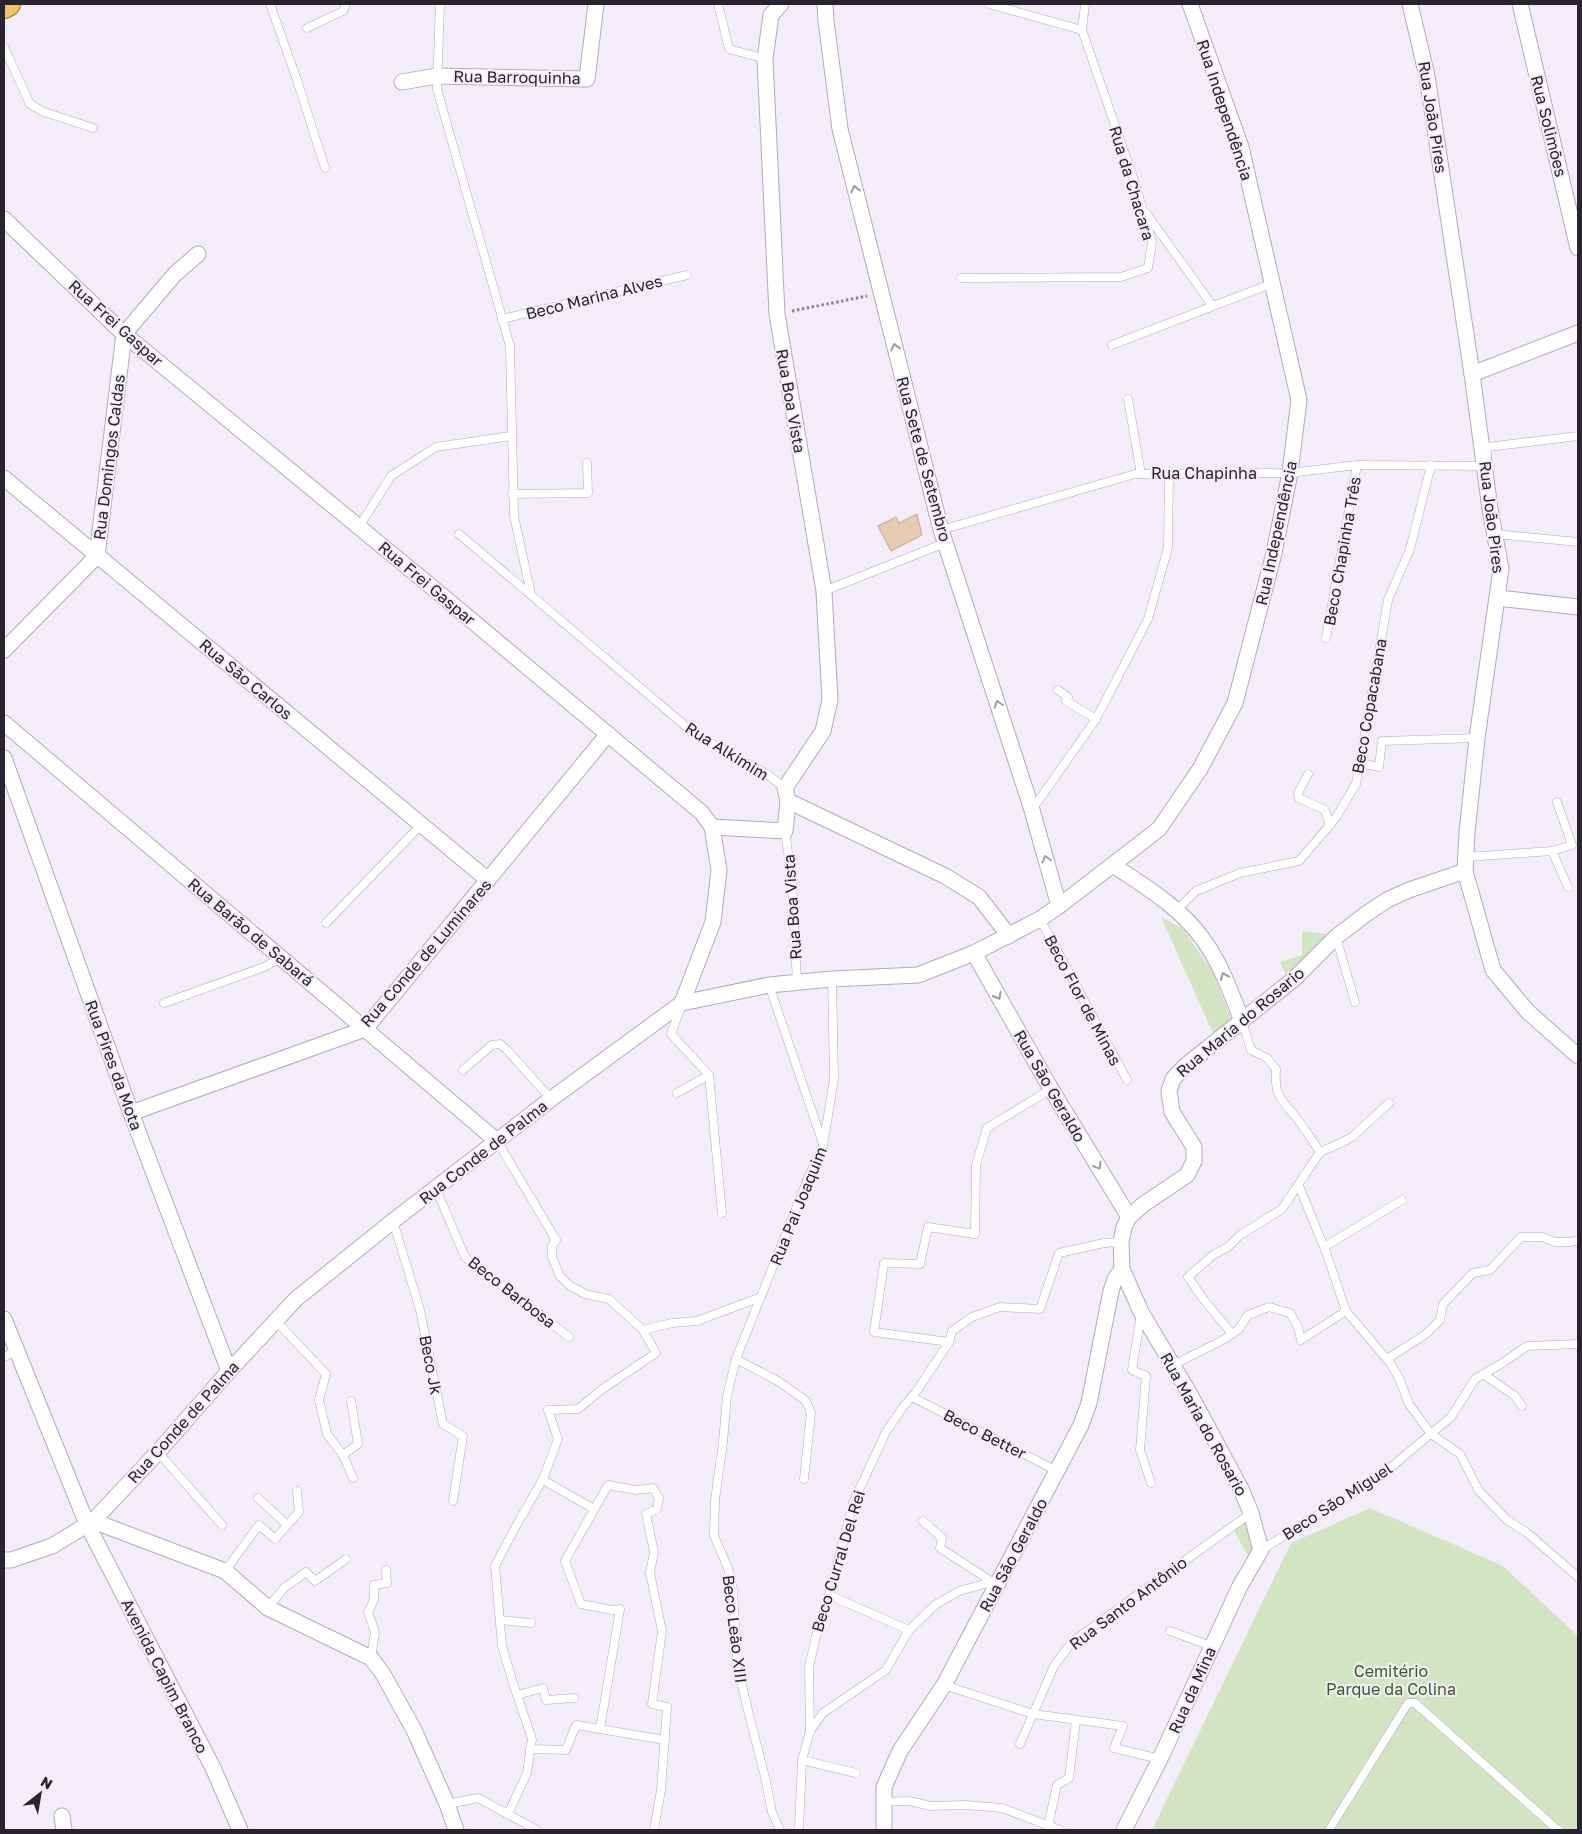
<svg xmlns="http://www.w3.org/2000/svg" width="1582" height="1834" font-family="'Golos Text',sans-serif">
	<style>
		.green { fill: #d3e4c3 }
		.building { fill: #e6ccb2; stroke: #c1a88e }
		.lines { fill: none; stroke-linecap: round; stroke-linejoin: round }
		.lane-casing { stroke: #b4a7c6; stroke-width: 9 }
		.street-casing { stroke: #b4a7c6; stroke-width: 17 }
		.primary-casing { stroke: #a07414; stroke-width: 26 }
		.path { stroke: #8b8592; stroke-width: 3; stroke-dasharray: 2.5 2.5; stroke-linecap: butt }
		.lane { stroke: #fff; stroke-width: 8 }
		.street { stroke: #fff; stroke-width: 15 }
		.primary { stroke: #ecc569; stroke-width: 24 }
		.oneway { stroke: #9e9ca1 }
		.labels { text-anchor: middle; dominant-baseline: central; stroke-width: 4; stroke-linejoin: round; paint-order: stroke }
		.street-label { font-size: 16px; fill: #28232f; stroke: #f3edfa }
		.park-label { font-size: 16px; fill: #405922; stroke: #f3edfa }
	</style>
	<rect width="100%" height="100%" fill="#f3edfa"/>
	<!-- green -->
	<g class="green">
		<path d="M1161 917 1182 928 1214 973 1234 1027 1215 1038Z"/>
		<path d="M1302 931 1328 934 1288 979 1280 962 1302 955Z"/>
		<path d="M1370 1508 1503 1566 1578 1636V1830H1152L1291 1543Z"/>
		<path d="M1249 1518C1252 1529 1250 1539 1254 1550L1249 1558 1233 1529Z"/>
	</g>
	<!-- building -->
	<path class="building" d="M917 514 922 535 891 551 878 526 896 517 899 523Z"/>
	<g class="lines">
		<!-- lane casing -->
		<g class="lane-casing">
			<g id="lane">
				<path d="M270 4 297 80 325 168"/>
				<path d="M440 4 437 89 510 346 514 516 531 594"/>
				<path d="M718 4 729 49 765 59"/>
				<path d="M989 4 1082 30"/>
				<path d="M307 28 343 11 346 4"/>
				<path d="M4 47 30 104 44 112 93 128"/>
				<path d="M1146 213 1212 305"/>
				<path d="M961 278 1121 277 1148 268 1152 242 1135 183 1082 30 1085 4"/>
				<path d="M502 319 687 275"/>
				<path d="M1112 345 1273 283"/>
				<path d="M1128 399 1141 474"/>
				<path d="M512 494 588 493 587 463"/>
				<path d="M359 527 391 476 436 447 511 436"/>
				<path d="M941 530 1135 474 1290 473 1357 465 1485 466 1488 447 1578 436"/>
				<path d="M459 534 689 729 730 755 764 772 785 788"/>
				<path d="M1495 534 1578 542"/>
				<path d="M824 591 945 543"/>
				<path d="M1326 638 1357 465"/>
				<path d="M1058 690 1068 697 1066 701 1096 719"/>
				<path d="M1360 763 1379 767 1382 741 1477 738"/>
				<path d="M1308 774 1298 793 1299 798 1325 810 1330 825"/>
				<path d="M1032 810 1096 719 1148 619 1168 548 1169 474"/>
				<path d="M785 831 792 881 797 983"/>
				<path d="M1552 851 1568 887"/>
				<path d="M1466 857 1552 851 1572 845 1557 802"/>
				<path d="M1177 910 1196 891 1240 873 1299 861 1335 819 1356 784 1388 600 1410 549 1431 465"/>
				<path d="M1040 919 1127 1080"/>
				<path d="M326 923 421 825"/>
				<path d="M1336 937 1355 1002"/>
				<path d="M769 985 823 1144"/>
				<path d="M164 1003 264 967 281 958"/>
				<path d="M681 1007 671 1034 709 1075 722 1213"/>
				<path d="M1242 1021 1251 1050 1267 1058 1276 1069C1274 1098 1282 1099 1298 1120 1306 1130 1313 1142 1320 1152"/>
				<path d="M463 1070 492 1045 500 1044 507 1050 551 1099"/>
				<path d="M677 1093 709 1075"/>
				<path d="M497 1141 556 1240 552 1246V1257L560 1276 569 1285 585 1294 609 1299 643 1330 656 1353 601 1390 578 1409 548 1410 558 1439 543 1479 516 1526 495 1566 502 1646 513 1683 532 1739 527 1773 508 1814"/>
				<path d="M1320 1152 1341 1143 1352 1137 1389 1103"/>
				<path d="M1299 1186 1326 1252 1346 1311 1390 1363 1399 1378 1409 1404 1431 1434 1460 1454 1479 1491 1507 1520 1526 1532 1578 1577"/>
				<path d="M436 1189 465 1257 569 1337"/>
				<path d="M393 1221 420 1310 443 1424 463 1436 453 1501"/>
				<path d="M1324 1247 1402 1200"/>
				<path d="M1141 1314 1132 1370 1146 1376 1140 1450 1151 1483"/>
				<path d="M276 1321 326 1374 319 1400 327 1434 343 1455 353 1478"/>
				<path d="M643 1330 672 1323 697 1321 761 1297"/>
				<path d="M1232 1334 1204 1300 1188 1277 1213 1255 1228 1247 1240 1235 1282 1209 1320 1152"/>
				<path d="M949 1342 874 1332 884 1263 920 1264 928 1227 975 1234 976 1165 987 1128 1051 1089"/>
				<path d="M4 1357 16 1351"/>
				<path d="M736 1359 778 1381 806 1401 811 1413 804 1479"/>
				<path d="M1387 1359 1426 1334 1440 1320 1443 1304 1473 1273 1490 1270 1521 1237H1542L1555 1242H1571L1578 1240"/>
				<path d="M1173 1365 1221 1341 1238 1330 1248 1315 1269 1307 1290 1313 1298 1327 1301 1340 1346 1311"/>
				<path d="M1483 1374 1515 1396 1522 1406"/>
				<path d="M912 1397 1057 1471"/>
				<path d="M158 1452 222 1525"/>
				<path d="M343 1455 358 1444 351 1401"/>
				<path d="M543 1480 594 1509"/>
				<path d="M258 1498 287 1525"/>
				<path d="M923 1521 942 1538 940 1548 991 1581"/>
				<path d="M1261 1550 1379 1477 1451 1417 1475 1379 1501 1364 1527 1346 1578 1344"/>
				<path d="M225 1571 259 1525 275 1539 299 1512 297 1491"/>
				<path d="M829 1595 909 1630"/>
				<path d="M268 1608 284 1588 306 1572 315 1581 346 1559"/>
				<path d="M500 1620 531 1623"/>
				<path d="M1170 1631 1211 1646"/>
				<path d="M371 1658 375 1632 368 1612 374 1600V1585L387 1583 386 1570"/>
				<path d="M944 1685 1033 1714 1123 1726 1114 1748 1160 1759"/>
				<path d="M517 1695 543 1688 546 1700 574 1698"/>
				<path d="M600 1729 620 1609 612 1610 581 1604 565 1561 608 1485 636 1490 653 1488 659 1498 657 1509 646 1514 654 1552 650 1573 662 1631 652 1704 667 1707 661 1790 654 1830"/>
				<path d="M810 1731 809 1667 816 1636 829 1595 853 1503 886 1432 903 1407 916 1392 949 1342 952 1331 972 1317 1000 1307 1040 1309 1059 1253 1104 1243 1121 1242"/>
				<path d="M1020 1744 1054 1666 1072 1642 1251 1513"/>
				<path d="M530 1749 566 1750 576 1725 665 1740"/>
				<path d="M802 1760 856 1773"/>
				<path d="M884 1802 909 1801 931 1806 965 1805 1002 1808 1060 1830"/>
				<path d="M447 1804 478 1798 537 1830"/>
				<path d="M1048 1826 1057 1785 1069 1778 1076 1720"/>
				<path d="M780 1830 772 1812 765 1777 749 1715 737 1663 733 1589 728 1568 714 1536 715 1500 723 1442 727 1396 736 1359 809 1176 823 1146 834 1079 832 979"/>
				<path d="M799 1830 802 1760 810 1731 823 1713 886 1670 909 1630 935 1605 959 1591 999 1580"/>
				<path d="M1329 1830 1408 1703H1415L1558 1830"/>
			</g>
		</g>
		<!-- street casing -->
		<g class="street-casing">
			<g id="street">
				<path d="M825 4 826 21 840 129 941 530 1032 810 1059 906"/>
				<path d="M1410 4 1427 76 1472 374 1490 509 1501 569 1477 738 1467 832 1465 871 1493 970 1528 1012 1578 1056"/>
				<path d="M1520 4 1578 248"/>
				<path d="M402 82 436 76 587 79 596 4"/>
				<path d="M4 219 124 334 427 583 702 813 712 827 719 870 713 922 682 1003"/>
				<path d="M1472 374 1578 333"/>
				<path d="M4 478 488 880"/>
				<path d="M1498 598 1578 607"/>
				<path d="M4 650 97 556 124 334 175 274 198 254"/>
				<path d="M4 723 497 1141"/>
				<path d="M4 758 131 1113 229 1371"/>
				<path d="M788 801 945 876 979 897 1009 936"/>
				<path d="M712 827 785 831 788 801 785 788 823 731 830 700 824 591 777 314 765 59 771 15 781 4"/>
				<path d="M1113 865C1144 886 1180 907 1202 938 1221 963 1231 993 1242 1021"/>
				<path d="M974 953 1051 1089 1129 1217"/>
				<path d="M131 1113 365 1029 608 734"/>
				<path d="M4 1319 87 1524 213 1768 240 1830"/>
				<path d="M93 1521 225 1571 268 1608 371 1658 383 1674 414 1730 447 1804 456 1830"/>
				<path d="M4 1560H11L52 1546 93 1521 158 1452 229 1371 296 1299 393 1221 551 1099 682 1003 769 985 832 979 918 975 974 953 1040 919 1059 906 1159 829 1200 769 1235 703 1274 553 1290 473 1299 400 1241 147 1190 4"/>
				<path d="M62 1816 64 1830"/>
				<path d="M884 1830V1787L900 1751 944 1685 1081 1425 1089 1403 1111 1291 1115 1279 1122 1269"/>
				<path d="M1124 1830 1160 1759 1240 1586 1261 1550 1251 1513 1241 1489 1191 1396 1141 1312 1122 1269 1121 1242 1124 1227 1129 1217 1144 1204 1187 1175 1194 1161V1147L1172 1112 1169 1091 1173 1079 1184 1067 1294 979 1336 937 1366 914 1387 900 1409 890 1465 871"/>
			</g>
		</g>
		<!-- primary casing -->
		<g class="primary-casing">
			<path id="primary" d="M4 6 8 4"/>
		</g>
		<!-- path -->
		<path class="path" d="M792 311 867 296"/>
		<!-- lane -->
		<use href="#lane" class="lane"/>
		<!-- street -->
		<use href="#street" class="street"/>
		<!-- primary -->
		<use href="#primary" class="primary"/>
	</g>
	<!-- one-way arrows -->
	<defs><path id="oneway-chevron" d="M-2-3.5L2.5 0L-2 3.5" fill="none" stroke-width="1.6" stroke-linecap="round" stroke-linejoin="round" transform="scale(1.25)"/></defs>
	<g class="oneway">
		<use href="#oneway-chevron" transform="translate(855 189) rotate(-104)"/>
		<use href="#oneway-chevron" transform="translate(895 347) rotate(-104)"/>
		<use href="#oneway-chevron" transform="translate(998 704) rotate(-108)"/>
		<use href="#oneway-chevron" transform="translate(1046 859) rotate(-105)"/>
		<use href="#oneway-chevron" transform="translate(1224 976) rotate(-113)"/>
		<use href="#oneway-chevron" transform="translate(998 996) rotate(60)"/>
		<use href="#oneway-chevron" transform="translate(1098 1166) rotate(59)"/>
	</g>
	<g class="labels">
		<!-- street labels -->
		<g class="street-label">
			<text transform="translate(517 77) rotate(1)">Rua Barroquinha</text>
			<text transform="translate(1225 110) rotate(72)">Rua Independência</text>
			<text transform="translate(1433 117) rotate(81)">Rua João Pires</text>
			<text transform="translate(1549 126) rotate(76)">Rua Solimões</text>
			<text transform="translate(1132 183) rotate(73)">Rua da Chacara</text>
			<text transform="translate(594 297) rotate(-14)">Beco Marina Alves</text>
			<text transform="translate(116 323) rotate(42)">Rua Frei Gaspar</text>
			<text transform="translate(791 401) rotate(80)">Rua Boa Vista</text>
			<text transform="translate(109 457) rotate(-83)">Rua Domingos Caldas</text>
			<text transform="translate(924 459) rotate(75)">Rua Sete de Setembro</text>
			<text x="1204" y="473">Rua Chapinha</text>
			<text transform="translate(1492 517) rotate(83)">Rua João Pires</text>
			<text transform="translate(1276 533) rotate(-78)">Rua Independência</text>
			<text transform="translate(1342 551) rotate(-80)">Beco Chapinha Três</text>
			<text transform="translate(427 583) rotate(40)">Rua Frei Gaspar</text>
			<text transform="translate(246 679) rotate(40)">Rua São Carlos</text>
			<text transform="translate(1369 706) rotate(-80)">Beco Copacabana</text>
			<text transform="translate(727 751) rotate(32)">Rua Alkimim</text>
			<text transform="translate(792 907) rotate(-94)">Rua Boa Vista</text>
			<text transform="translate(251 932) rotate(40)">Rua Barão de Sabará</text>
			<text transform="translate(426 953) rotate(-49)">Rua Conde de Luminares</text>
			<text transform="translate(1083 1000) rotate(62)">Beco Flor de Minas</text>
			<text transform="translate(1240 1022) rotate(-40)">Rua Maria do Rosario</text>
			<text transform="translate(114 1065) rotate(70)">Rua Pires da Mota</text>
			<text transform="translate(1050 1086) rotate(60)">Rua São Geraldo</text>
			<text transform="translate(483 1152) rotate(-38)">Rua Conde de Palma</text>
			<text transform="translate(798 1206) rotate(-68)">Rua Pai Joaquim</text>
			<text transform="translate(512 1292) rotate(38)">Beco Barbosa</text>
			<text transform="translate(431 1365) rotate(79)">Beco Jk</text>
			<text transform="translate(183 1422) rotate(-48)">Rua Conde de Palma</text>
			<text transform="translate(1204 1424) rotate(61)">Rua Maria do Rosario</text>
			<text transform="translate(985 1434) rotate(27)">Beco Better</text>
			<text transform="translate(1337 1501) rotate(-33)">Beco São Miguel</text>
			<text transform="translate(1013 1555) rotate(-62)">Rua São Geraldo</text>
			<text transform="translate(838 1561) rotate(-73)">Beco Curral Del Rei</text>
			<text transform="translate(1128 1603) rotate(-37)">Rua Santo Antônio</text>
			<text transform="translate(735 1629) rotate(83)">Beco Leão XIII</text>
			<text transform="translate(165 1676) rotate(63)">Avenida Capim Branco</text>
			<text transform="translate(1192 1690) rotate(-66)">Rua da Mina</text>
		</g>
		<!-- park labels -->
		<g class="park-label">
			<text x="1391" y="1671">Cemitério<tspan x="1391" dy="18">Parque da Colina</tspan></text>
		</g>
	</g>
	<!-- border -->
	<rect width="1582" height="1834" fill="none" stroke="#28232f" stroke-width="10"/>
	<!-- north arrow -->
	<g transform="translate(40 1794) rotate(31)" stroke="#f3edfa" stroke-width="4" paint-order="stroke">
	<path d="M0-4L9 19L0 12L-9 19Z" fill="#28232f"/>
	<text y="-8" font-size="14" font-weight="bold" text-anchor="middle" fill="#28232f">N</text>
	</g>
</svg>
